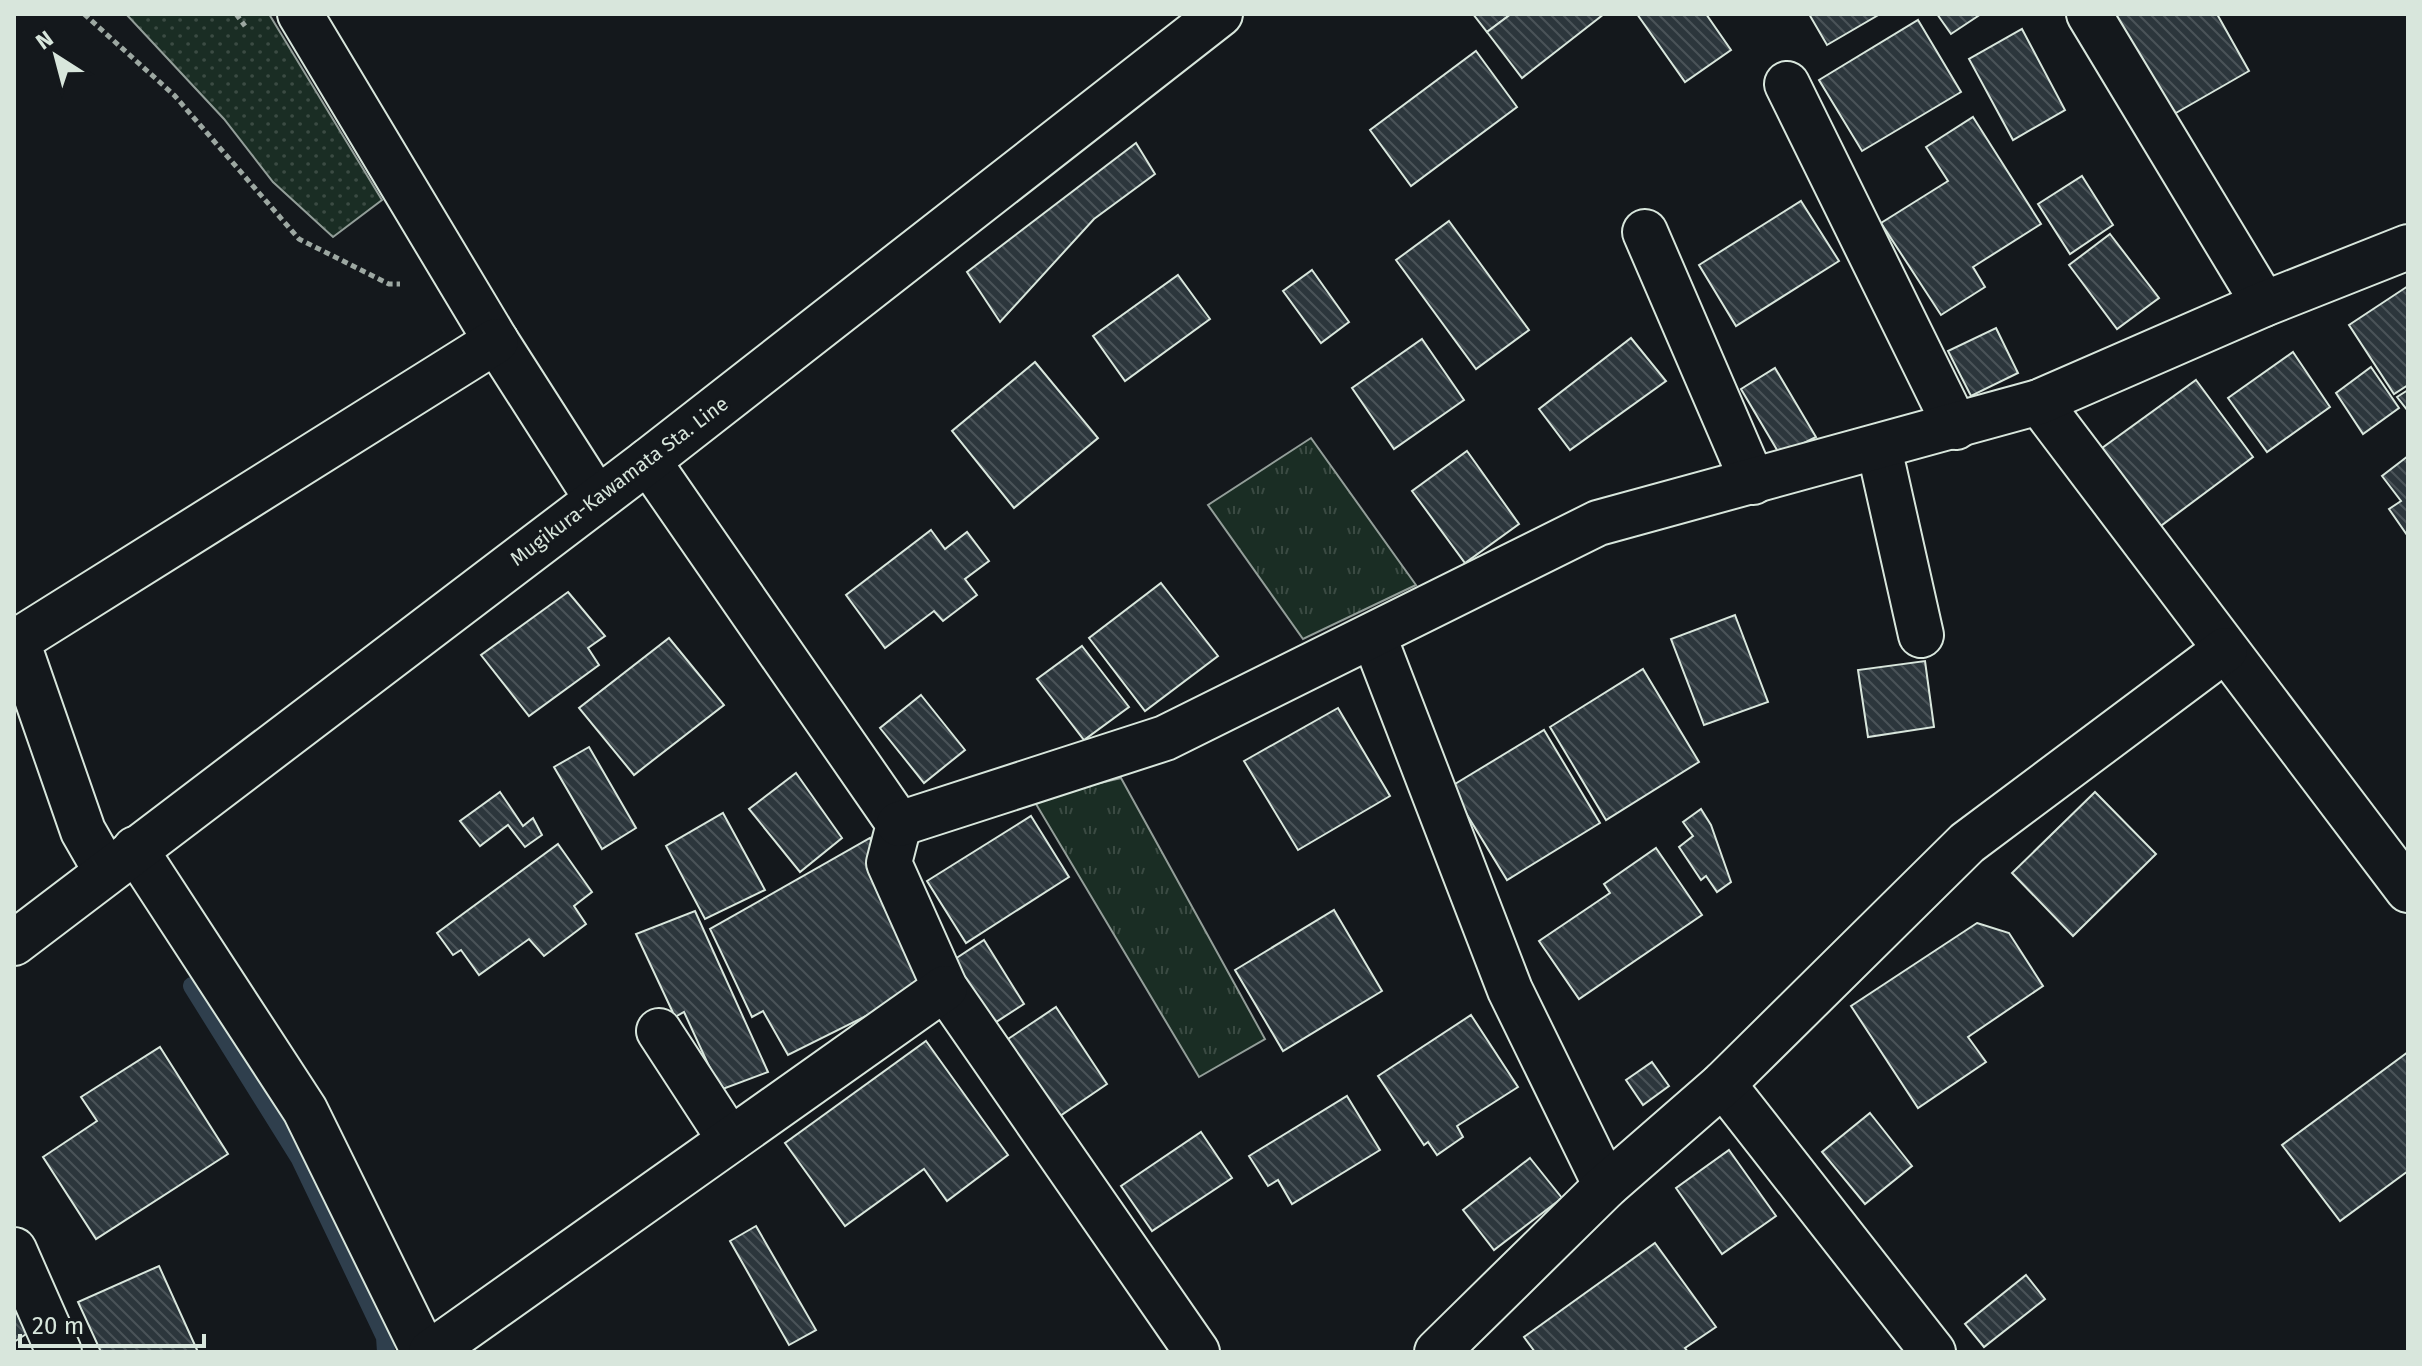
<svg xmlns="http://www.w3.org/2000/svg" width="2422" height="1366" font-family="'Fira Sans',sans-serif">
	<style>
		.grass { fill: url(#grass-tufts); stroke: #939e99; stroke-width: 2 }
		.park { fill: url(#park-dots); stroke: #939e99; stroke-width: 2 }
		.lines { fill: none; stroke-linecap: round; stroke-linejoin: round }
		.stream { stroke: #2f3f4d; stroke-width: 18 }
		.building { fill: url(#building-back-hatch); stroke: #d8e6dc; stroke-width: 2 }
		.minor-casing { stroke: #d8e6dc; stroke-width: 48 }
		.major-casing { stroke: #d8e6dc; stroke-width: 48 }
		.path { stroke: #9da8a2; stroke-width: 5; stroke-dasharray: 6 4; stroke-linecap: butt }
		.minor { stroke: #14181c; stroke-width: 44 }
		.major { stroke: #14181c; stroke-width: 44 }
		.labels { text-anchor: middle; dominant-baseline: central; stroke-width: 6; stroke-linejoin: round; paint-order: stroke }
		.street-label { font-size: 20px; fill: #d8e6dc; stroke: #14181c }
	</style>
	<defs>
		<pattern id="grass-tufts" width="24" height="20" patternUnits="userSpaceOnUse" patternTransform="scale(2)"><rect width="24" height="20" fill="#1a2d24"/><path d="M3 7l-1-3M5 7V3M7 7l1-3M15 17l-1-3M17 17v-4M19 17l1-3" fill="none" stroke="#3b4b43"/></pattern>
		<pattern id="park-dots" width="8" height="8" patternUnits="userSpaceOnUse" patternTransform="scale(2)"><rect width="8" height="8" fill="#1a2d24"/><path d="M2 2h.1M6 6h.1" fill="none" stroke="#3b4b43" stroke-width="1.8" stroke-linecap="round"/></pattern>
		<pattern id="building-back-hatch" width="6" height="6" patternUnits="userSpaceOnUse" patternTransform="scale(2)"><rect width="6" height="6" fill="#2c363c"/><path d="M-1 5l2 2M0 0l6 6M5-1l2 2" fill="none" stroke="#4a5358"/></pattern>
	</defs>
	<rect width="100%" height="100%" fill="#14181c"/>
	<!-- grass -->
	<g class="grass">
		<path d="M1311 438 1416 585 1303 639 1208 505Z"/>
		<path d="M1121 778 1265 1039 1199 1077 1033 799Z"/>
	</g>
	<!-- park -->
	<path class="park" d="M126 14H269L382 200 333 237 273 182 224 119Z"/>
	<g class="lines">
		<!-- stream -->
		<path class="stream" d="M192 986 300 1159 385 1337 386 1352"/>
	</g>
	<!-- building -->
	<g class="building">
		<path d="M1473 14H1511L1487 32Z"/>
		<path d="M1511 14H1604L1522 78 1487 32Z"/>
		<path d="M1637 14H1706L1731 50 1685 82Z"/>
		<path d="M1809 14H1880L1827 45Z"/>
		<path d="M1937 14H1981L1951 34Z"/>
		<path d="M2102 14H2217L2249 71 2162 121Z"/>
		<path d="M1918 20 1961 92 1862 151 1819 80Z"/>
		<path d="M2022 29 2065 110 2013 140 1969 59Z"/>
		<path d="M1476 51 1517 107 1411 186 1370 130Z"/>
		<path d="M1973 117 2041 224 1973 267 1985 287 1941 315 1881 223 1948 181 1926 147Z"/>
		<path d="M1136 143 1155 174 1094 219 1000 322 967 272Z"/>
		<path d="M2082 176 2113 225 2070 254 2038 204Z"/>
		<path d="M1801 201 1839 261 1736 326 1699 265Z"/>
		<path d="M1449 221 1529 330 1476 369 1396 260Z"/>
		<path d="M2110 234 2159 298 2117 329 2069 265Z"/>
		<path d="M1312 270 1349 322 1321 343 1283 291Z"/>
		<path d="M1178 275 1210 319 1125 381 1093 336Z"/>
		<path d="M2408 286V385L2394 394 2349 325Z"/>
		<path d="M1996 328 2018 373 1971 396 1948 351Z"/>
		<path d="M1631 338 1666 381 1570 450 1539 409Z"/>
		<path d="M1422 339 1464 400 1394 449 1352 388Z"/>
		<path d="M2293 352 2330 407 2267 452 2228 398Z"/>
		<path d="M1035 362 1098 438 1014 508 952 431Z"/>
		<path d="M2371 367 2399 408 2363 434 2336 393Z"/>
		<path d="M1775 368 1816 437 1780 455 1741 389Z"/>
		<path d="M2196 380 2253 457 2150 534 2091 456Z"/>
		<path d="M2408 390V411L2397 397Z"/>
		<path d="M1467 451 1519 524 1465 563 1412 491Z"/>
		<path d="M2408 456V534L2407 535 2389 509 2401 501 2382 476Z"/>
		<path d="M931 530 945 549 967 532 989 561 965 579 977 595 943 621 934 611 885 648 846 595Z"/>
		<path d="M1161 583 1218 656 1145 711 1089 638Z"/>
		<path d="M568 592 605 636 588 648 599 665 529 716 481 655Z"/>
		<path d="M1735 615 1768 702 1704 725 1671 639Z"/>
		<path d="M669 638 724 705 634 775 579 708Z"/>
		<path d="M1082 646 1129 707 1084 740 1037 679Z"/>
		<path d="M1925 661 1934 727 1868 737 1858 670Z"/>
		<path d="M1643 669 1699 762 1606 820 1550 727Z"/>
		<path d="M921 695 965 750 924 783 880 728Z"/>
		<path d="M1338 708 1390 796 1298 850 1244 761Z"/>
		<path d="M1544 730 1600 823 1507 880 1450 787Z"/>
		<path d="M589 747 636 828 602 849 554 767Z"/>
		<path d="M796 773 842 838 800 872 749 809Z"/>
		<path d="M500 792 523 826 533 818 542 835 525 847 508 825 480 846 460 821Z"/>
		<path d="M2095 792 2156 854 2073 936 2012 873Z"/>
		<path d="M1701 809 1711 825 1731 882 1717 892 1706 876 1701 880 1679 847 1693 836 1683 822Z"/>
		<path d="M723 813 765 890 705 919 666 846Z"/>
		<path d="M1031 816 1069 877 966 943 927 881Z"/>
		<path d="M870 838 930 984 788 1055 763 1011 752 1017 710 929Z"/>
		<path d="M558 844 592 892 574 906 586 924 544 956 529 939 479 975 461 950 453 955 437 933Z"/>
		<path d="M1656 848 1702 915 1579 999 1539 941 1610 893 1604 884Z"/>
		<path d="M1334 910 1382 991 1283 1051 1235 970Z"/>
		<path d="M695 911 768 1072 720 1090 684 1012 675 1017 636 934Z"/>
		<path d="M1977 923 2009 933 2043 986 1968 1037 1986 1062 1918 1108 1851 1006Z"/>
		<path d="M984 940 1024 1004 993 1024 952 961Z"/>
		<path d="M1056 1007 1107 1084 1057 1118 1005 1041Z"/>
		<path d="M1471 1015 1518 1087 1457 1126 1463 1137 1437 1155 1428 1142 1424 1145 1378 1076Z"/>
		<path d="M926 1041 1008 1155 947 1201 924 1169 845 1226 785 1143Z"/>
		<path d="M160 1047 228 1154 96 1239 43 1157 97 1121 81 1097Z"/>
		<path d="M2408 1052V1171L2340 1221 2282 1145Z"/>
		<path d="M1652 1062 1669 1086 1643 1105 1626 1080Z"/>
		<path d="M1347 1096 1380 1150 1292 1204 1278 1180 1268 1186 1249 1156Z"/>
		<path d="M1870 1113 1912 1166 1865 1204 1822 1152Z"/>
		<path d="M1201 1132 1232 1178 1152 1231 1121 1186Z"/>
		<path d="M1729 1150 1776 1216 1722 1254 1676 1188Z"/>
		<path d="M1530 1158 1562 1198 1494 1250 1463 1210Z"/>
		<path d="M756 1226 816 1330 789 1345 730 1241Z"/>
		<path d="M1655 1243 1716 1327 1685 1348 1688 1352H1535L1524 1337Z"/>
		<path d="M159 1266 198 1352H101L78 1302Z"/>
		<path d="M2026 1275 2045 1299 1984 1347 1965 1324Z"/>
		<path d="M14 1291 37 1327 14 1342Z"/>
	</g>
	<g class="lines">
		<!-- minor casing -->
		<g class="minor-casing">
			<g id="minor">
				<path d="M300 14 496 341 597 499"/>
				<path d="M2089 14 2264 304"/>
				<path d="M1787 84 1956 427"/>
				<path d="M1645 232 1753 482"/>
				<path d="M2039 402 2408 890"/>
				<path d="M1879 448 1921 635"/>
				<path d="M648 461 899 824 889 863 945 988 1197 1352"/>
				<path d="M1374 637 1510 990 1606 1186"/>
				<path d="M899 824 1165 738 1598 523 2039 402 2264 304 2408 247"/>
				<path d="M135 849 305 1110 424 1352"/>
				<path d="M106 871 83 831 17 641 496 341"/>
				<path d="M659 1031 730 1140"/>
				<path d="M1723 1084 1933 1352"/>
				<path d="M14 1250 59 1352"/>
				<path d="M431 1352 945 988"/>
				<path d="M1437 1352 1606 1186 1723 1084 1967 843 2225 650"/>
			</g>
		</g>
		<!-- major casing -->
		<g class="major-casing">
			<path id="major" d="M14 943 648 461 1220 14"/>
		</g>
		<!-- path -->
		<g class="path">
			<path d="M84 14 174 95 299 239 389 284H400"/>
			<path d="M236 14 245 26"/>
		</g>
		<!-- minor -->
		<use href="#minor" class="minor"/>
		<!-- major -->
		<use href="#major" class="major"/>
	</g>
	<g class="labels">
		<!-- street labels -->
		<g class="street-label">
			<text transform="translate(619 481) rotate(-37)">Mugikura-Kawamata Sta. Line</text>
		</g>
	</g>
	<!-- border -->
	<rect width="2422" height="1366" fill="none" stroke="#d8e6dc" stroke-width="32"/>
	<!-- north arrow -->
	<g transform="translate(56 56) rotate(324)" stroke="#14181c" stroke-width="6" paint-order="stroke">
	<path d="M0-6L14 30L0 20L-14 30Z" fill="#d8e6dc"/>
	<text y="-12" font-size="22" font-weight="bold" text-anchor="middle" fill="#d8e6dc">N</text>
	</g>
	<!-- scale -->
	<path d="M20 1334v12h184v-12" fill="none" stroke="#d8e6dc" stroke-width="4"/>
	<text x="32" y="1334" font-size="24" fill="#d8e6dc" stroke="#14181c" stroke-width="6" paint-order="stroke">20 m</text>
</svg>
